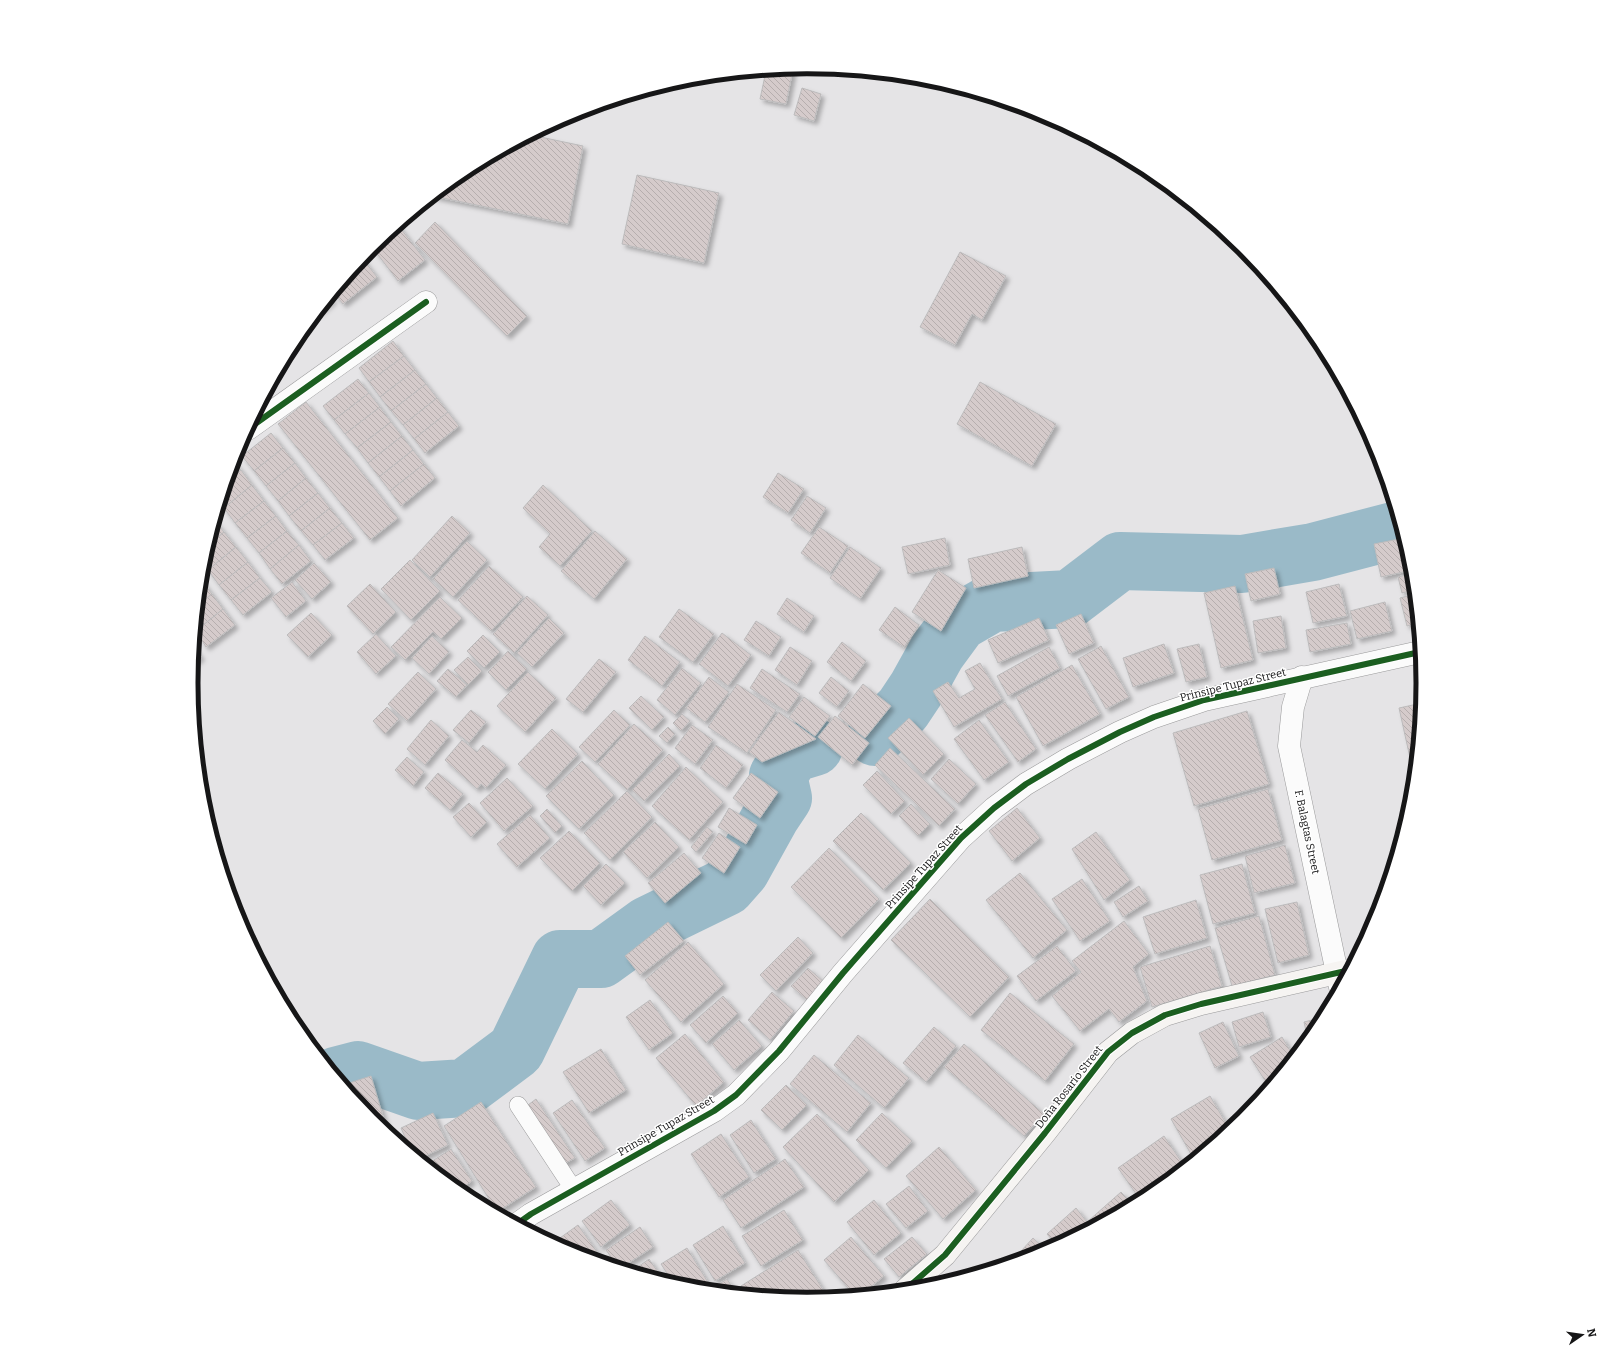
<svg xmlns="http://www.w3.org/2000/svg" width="1614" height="1367" font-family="Bitter,serif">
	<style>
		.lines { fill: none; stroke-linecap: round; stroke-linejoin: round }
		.river { stroke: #9abac8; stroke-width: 58 }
		.building { fill: url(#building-back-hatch); stroke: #bcbbbc; filter: url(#shadow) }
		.lane-casing { stroke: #9a9a9b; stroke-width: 18 }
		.street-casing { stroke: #9a9a9b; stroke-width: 23 }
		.secondary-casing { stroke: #9a9a9b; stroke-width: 23 }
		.lane { stroke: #fbfbfb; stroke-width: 17 }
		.street { stroke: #fbfbfb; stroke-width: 22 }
		.secondary { stroke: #f6f4f2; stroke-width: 22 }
		.cycleway-casing { stroke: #fff; stroke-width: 8 }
		.cycleway { stroke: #1b5e20; stroke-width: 6 }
		.labels { text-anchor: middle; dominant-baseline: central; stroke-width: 3; stroke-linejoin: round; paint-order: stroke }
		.street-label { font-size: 11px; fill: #161617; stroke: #fff }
		.rim { fill: none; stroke: #161617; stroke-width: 5 }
	</style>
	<defs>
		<pattern id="building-back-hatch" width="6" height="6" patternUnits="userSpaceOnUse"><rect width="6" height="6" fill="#d5cbcb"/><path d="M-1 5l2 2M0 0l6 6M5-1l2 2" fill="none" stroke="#b6aeae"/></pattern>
		<filter id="shadow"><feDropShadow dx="3.5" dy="3.5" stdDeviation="2" flood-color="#0004"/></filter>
	</defs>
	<rect width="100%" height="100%" fill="#e5e4e6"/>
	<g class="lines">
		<!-- river -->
		<g class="river">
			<path d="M875 737 903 709 917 688 937 652 959 622 992 603 1070 599 1120 561 1242 564 1313 552 1401 529"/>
			<path d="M335 1076 358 1070 418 1091 465 1088 516 1050 560 959H601L648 925 726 887 741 870 771 816 783 798 778 776 791 754 814 747"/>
		</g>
	</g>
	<!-- building -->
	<g class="building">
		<path d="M793 69 786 104 760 99 766 71Z"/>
		<path d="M802 88 821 94 814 121 794 115Z"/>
		<path d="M531 135 583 146 568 224 433 196 465 171Z"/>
		<path d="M637 175 719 193 704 263 622 244Z"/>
		<path d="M435 222 527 316 507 336 415 243Z"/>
		<path d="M398 225 425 260 398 281 372 247Z"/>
		<path d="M960 252 1006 276 982 320 972 314 955 345 920 327Z"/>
		<path d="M362 258 366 263 344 281Z"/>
		<path d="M366 263 377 277 343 304 334 293 344 281Z"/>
		<path d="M331 297 333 300 318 313Z"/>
		<path d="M393 341 404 356 369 382 359 368Z"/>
		<path d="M404 356 415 370 380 397 369 382Z"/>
		<path d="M415 370 426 384 391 411 380 397Z"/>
		<path d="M358 379 369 393 334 420 323 406Z"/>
		<path d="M980 382 1056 424 1032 466 957 424Z"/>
		<path d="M426 384 437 398 403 425 391 411Z"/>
		<path d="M369 393 380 407 345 434 334 420Z"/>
		<path d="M437 398 448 412 414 439 403 425Z"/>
		<path d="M306 402 398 518 370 540 278 424Z"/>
		<path d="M380 407 391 422 357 448 345 434Z"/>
		<path d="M448 412 459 426 425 453 414 439Z"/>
		<path d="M391 422 402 436 368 463 357 448Z"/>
		<path d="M271 433 283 448 254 471 242 456Z"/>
		<path d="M402 436 413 450 379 477 368 463Z"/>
		<path d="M283 448 295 463 266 486 254 471Z"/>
		<path d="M413 450 424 464 390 491 379 477Z"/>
		<path d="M233 461 241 470 227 481Z"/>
		<path d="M295 463 306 478 278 501 266 486Z"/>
		<path d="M424 464 435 478 401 506 390 491Z"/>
		<path d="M241 470 252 485 224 508 220 504 227 481Z"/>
		<path d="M778 473 804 489 788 513 763 497Z"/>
		<path d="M306 478 318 493 289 516 278 501Z"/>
		<path d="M252 485 264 501 235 523 224 508Z"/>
		<path d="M543 485 592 531 560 566 539 547 550 534 523 508Z"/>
		<path d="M318 493 330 508 301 531 289 516Z"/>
		<path d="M807 496 826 508 810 533 791 520Z"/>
		<path d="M264 501 276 516 247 538 235 523Z"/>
		<path d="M330 508 342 523 313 545 301 531Z"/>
		<path d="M276 516 287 531 259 553 247 538Z"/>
		<path d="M452 516 470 533 430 577 412 560Z"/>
		<path d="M215 521 224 532 208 546Z"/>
		<path d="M342 523 354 538 325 560 313 545Z"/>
		<path d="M819 527 848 546 830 573 801 553Z"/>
		<path d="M287 531 299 545 270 569 259 553Z"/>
		<path d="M595 531 627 559 594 599 561 571Z"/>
		<path d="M224 532 236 547 208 570 202 564 208 546Z"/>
		<path d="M945 538 950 565 908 574 902 547Z"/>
		<path d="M1404 538 1412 570 1381 577 1374 544Z"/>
		<path d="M467 541 487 560 453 597 433 579Z"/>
		<path d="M299 545 311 561 282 584 270 569Z"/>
		<path d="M236 547 248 562 219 585 208 570Z"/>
		<path d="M850 547 881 568 860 599 830 578Z"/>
		<path d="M1022 547 1028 576 974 588 968 559Z"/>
		<path d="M410 560 440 591 411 620 381 589Z"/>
		<path d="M248 562 260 578 231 600 219 585Z"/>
		<path d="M314 563 331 582 312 599 295 580Z"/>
		<path d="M489 566 523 597 491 631 458 600Z"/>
		<path d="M1274 568 1280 594 1251 601 1245 574Z"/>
		<path d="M938 570 966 588 941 631 912 612Z"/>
		<path d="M1413 573 1414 590 1402 593 1398 577Z"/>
		<path d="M260 578 272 592 243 615 231 600Z"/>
		<path d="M201 580 212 594 198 605Z"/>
		<path d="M292 582 306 601 286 617 271 598Z"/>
		<path d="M370 584 396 612 373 634 347 606Z"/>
		<path d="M1339 584 1347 616 1313 623 1306 592Z"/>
		<path d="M1235 586 1253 660 1221 668 1204 593Z"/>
		<path d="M212 594 223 609 196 631 198 605Z"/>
		<path d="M1415 594 1418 623 1407 626 1400 598Z"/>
		<path d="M527 596 548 615 514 653 493 634Z"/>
		<path d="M440 597 462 618 441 639 433 632 405 660 391 647Z"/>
		<path d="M787 598 814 616 804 632 777 614Z"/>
		<path d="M1385 602 1392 631 1357 639 1350 611Z"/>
		<path d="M895 607 919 625 904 647 879 630Z"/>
		<path d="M223 609 235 625 206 647 196 631Z"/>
		<path d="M679 609 714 634 693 662 659 637Z"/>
		<path d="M311 613 332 635 308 657 287 635Z"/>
		<path d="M1081 614 1094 643 1069 654 1056 625Z"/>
		<path d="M1281 616 1286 648 1258 653 1253 621Z"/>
		<path d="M549 618 564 633 532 667 517 653Z"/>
		<path d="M1039 618 1049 640 998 663 988 640Z"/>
		<path d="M756 621 781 637 769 656 744 640Z"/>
		<path d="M1347 623 1351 644 1310 652 1306 630Z"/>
		<path d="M722 633 751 655 728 686 699 664Z"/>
		<path d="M376 634 396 656 376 674 357 652Z"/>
		<path d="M483 635 500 652 484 668 467 651Z"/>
		<path d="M432 636 449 652 429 674 412 658Z"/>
		<path d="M645 636 680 662 662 686 628 660Z"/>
		<path d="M842 642 866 661 851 681 827 662Z"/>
		<path d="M1164 644 1174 673 1133 687 1123 658Z"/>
		<path d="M1199 644 1207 677 1186 682 1177 649Z"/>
		<path d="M1101 646 1129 697 1106 709 1078 659Z"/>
		<path d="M194 647 201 657 192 664Z"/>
		<path d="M790 647 812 661 797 685 775 670Z"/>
		<path d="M1049 647 1060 668 1008 696 997 676Z"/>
		<path d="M508 651 527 669 506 690 488 672Z"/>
		<path d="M468 657 482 671 468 685 454 670Z"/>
		<path d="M599 659 616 672 583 712 566 699Z"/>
		<path d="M980 663 1002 699 954 727 933 691 948 682 959 698 975 689 965 671Z"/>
		<path d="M1072 665 1100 714 1043 746 1016 697Z"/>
		<path d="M682 668 701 683 675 715 657 700Z"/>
		<path d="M448 669 467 685 456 697 437 681Z"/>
		<path d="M762 669 800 694 787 712 750 688Z"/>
		<path d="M418 672 436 689 407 721 388 704Z"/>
		<path d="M528 672 556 698 525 732 497 706Z"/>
		<path d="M709 677 729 692 705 722 686 708Z"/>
		<path d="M831 677 849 691 837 707 819 693Z"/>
		<path d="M737 684 776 710 747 753 708 727Z"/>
		<path d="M863 684 891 706 865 738 838 716Z"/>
		<path d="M641 696 664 717 652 730 629 708Z"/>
		<path d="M804 697 830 716 815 736 789 717Z"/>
		<path d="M1005 702 1036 749 1018 762 985 715Z"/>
		<path d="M1422 703 1414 776 1399 708Z"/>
		<path d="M387 707 399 719 385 734 373 721Z"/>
		<path d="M471 710 486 722 469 743 453 730Z"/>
		<path d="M614 710 630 725 595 762 579 747Z"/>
		<path d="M1247 711 1269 784 1194 806 1173 733Z"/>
		<path d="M779 712 816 739 762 762 749 752Z"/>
		<path d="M682 714 690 721 681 731 673 723Z"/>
		<path d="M835 716 869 743 852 765 818 737Z"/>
		<path d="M909 718 944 754 923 775 888 738Z"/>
		<path d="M431 720 449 736 425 765 407 749Z"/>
		<path d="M979 720 1009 762 984 780 954 739Z"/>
		<path d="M634 724 663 750 627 790 598 764Z"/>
		<path d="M692 725 713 740 695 764 675 748Z"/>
		<path d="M668 727 675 734 667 743 659 736Z"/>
		<path d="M552 729 578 754 545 789 518 764Z"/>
		<path d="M462 740 477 752 483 745 506 765 486 788 481 784 477 789 445 760Z"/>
		<path d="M716 745 743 765 726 788 700 768Z"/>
		<path d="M890 748 955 809 939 826 875 765Z"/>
		<path d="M669 754 680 766 644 801 632 790Z"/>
		<path d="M407 757 424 772 413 786 395 770Z"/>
		<path d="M949 759 976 784 958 804 931 779Z"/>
		<path d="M582 761 614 795 579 829 546 796Z"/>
		<path d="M686 767 723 802 689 840 652 806Z"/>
		<path d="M877 771 905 801 891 814 863 785Z"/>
		<path d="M438 773 463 794 450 810 425 788Z"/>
		<path d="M751 773 778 792 760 818 733 798Z"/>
		<path d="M507 778 533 806 504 831 480 803Z"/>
		<path d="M1268 789 1282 840 1212 860 1198 809Z"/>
		<path d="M627 791 652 817 610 860 584 833Z"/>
		<path d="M469 803 487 822 471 837 453 817Z"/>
		<path d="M911 804 930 824 918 836 899 816Z"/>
		<path d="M729 808 757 825 746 844 718 827Z"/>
		<path d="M1017 808 1040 838 1012 861 989 831Z"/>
		<path d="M547 809 562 826 555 833 540 816Z"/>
		<path d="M861 813 911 863 883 890 833 841Z"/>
		<path d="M530 815 550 838 517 867 497 844Z"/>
		<path d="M655 822 679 847 647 878 623 852Z"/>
		<path d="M707 827 713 832 696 852 691 847Z"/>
		<path d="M569 831 600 863 572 891 540 858Z"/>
		<path d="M1096 832 1130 880 1104 900 1072 849Z"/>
		<path d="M719 833 740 847 724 873 702 858Z"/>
		<path d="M1285 845 1295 883 1254 893 1245 856Z"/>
		<path d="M829 848 879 899 841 938 791 887Z"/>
		<path d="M684 853 701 873 665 903 648 883Z"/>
		<path d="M606 864 625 883 601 905 583 886Z"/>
		<path d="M1242 864 1255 913 1213 924 1200 875Z"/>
		<path d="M1020 873 1067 930 1033 958 986 900Z"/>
		<path d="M1082 879 1110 921 1080 941 1052 899Z"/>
		<path d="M1139 886 1148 901 1123 917 1114 902Z"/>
		<path d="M930 899 1009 977 970 1017 891 940Z"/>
		<path d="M1196 900 1207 938 1155 954 1143 917Z"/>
		<path d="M1297 902 1309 955 1278 963 1265 909Z"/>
		<path d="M1259 916 1275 975 1232 986 1215 928Z"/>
		<path d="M1124 921 1149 954 1133 967 1147 1001 1119 1022 1109 1009 1080 1031 1052 996 1081 972 1072 961Z"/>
		<path d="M668 922 684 941 640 975 625 956Z"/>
		<path d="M798 937 813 953 776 991 760 975Z"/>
		<path d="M688 942 724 984 681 1022 645 980Z"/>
		<path d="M1057 946 1076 971 1036 1001 1017 976Z"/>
		<path d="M1210 946 1222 986 1152 1007 1140 967Z"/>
		<path d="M808 968 824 982 807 1000 791 986Z"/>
		<path d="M772 992 794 1011 770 1040 748 1020Z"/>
		<path d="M1010 993 1074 1044 1045 1081 981 1030Z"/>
		<path d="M723 996 738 1013 706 1043 690 1025Z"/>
		<path d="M650 1000 673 1033 649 1050 626 1017Z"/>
		<path d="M1263 1012 1271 1037 1239 1047 1232 1022Z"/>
		<path d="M1324 1017 1319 1026 1308 1040 1304 1022Z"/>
		<path d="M739 1020 762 1046 734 1070 712 1044Z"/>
		<path d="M1223 1022 1239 1056 1215 1068 1199 1033Z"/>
		<path d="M934 1027 956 1046 926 1082 903 1063Z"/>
		<path d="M685 1034 724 1082 696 1106 656 1058Z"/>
		<path d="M858 1035 909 1078 884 1108 834 1065Z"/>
		<path d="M1282 1037 1294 1057 1269 1087 1250 1057Z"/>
		<path d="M964 1044 1044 1114 1024 1136 944 1067Z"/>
		<path d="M601 1049 626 1090 589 1113 563 1072Z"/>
		<path d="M814 1055 871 1103 847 1132 790 1084Z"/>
		<path d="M371 1076 388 1133 371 1119 343 1085Z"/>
		<path d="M786 1085 807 1105 782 1130 761 1110Z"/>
		<path d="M1210 1096 1230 1130 1210 1147 1192 1156 1171 1119Z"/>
		<path d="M536 1099 575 1158 562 1165 524 1108Z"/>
		<path d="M572 1100 605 1148 585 1161 553 1113Z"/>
		<path d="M481 1102 536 1187 497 1212 444 1126Z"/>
		<path d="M433 1113 448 1145 419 1159 412 1153 401 1128Z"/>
		<path d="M882 1113 912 1141 886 1168 856 1140Z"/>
		<path d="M817 1114 869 1170 834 1202 783 1147Z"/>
		<path d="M751 1120 776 1159 754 1173 730 1135Z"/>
		<path d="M721 1134 749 1177 719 1197 691 1154Z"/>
		<path d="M1164 1136 1185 1167 1149 1196 1141 1201 1118 1168Z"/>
		<path d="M939 1147 976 1190 943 1219 906 1176Z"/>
		<path d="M451 1149 472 1181 458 1191 426 1165Z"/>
		<path d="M785 1159 804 1187 741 1228 723 1200Z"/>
		<path d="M909 1186 928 1211 906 1228 886 1204Z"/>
		<path d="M1121 1192 1133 1205 1057 1246 1047 1234 1076 1208 1087 1222Z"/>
		<path d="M611 1200 630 1225 601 1247 582 1221Z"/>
		<path d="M874 1200 901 1233 874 1255 847 1222Z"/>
		<path d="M784 1210 803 1240 761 1266 742 1236Z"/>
		<path d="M578 1225 605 1263 571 1253 553 1243Z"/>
		<path d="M723 1226 745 1263 715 1281 693 1245Z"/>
		<path d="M640 1227 653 1247 621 1268 618 1267 606 1250Z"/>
		<path d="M851 1237 884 1276 861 1295H854L824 1260Z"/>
		<path d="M912 1237 927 1254 899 1277 884 1259Z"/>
		<path d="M1033 1238 1047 1251 1010 1263Z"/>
		<path d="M687 1248 709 1284 700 1289 674 1284 661 1264Z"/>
		<path d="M798 1250 827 1296 823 1298 807 1300 746 1294 741 1286Z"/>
		<path d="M649 1259 664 1281 632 1271Z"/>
		<path d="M727 1279 736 1293 709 1290Z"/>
	</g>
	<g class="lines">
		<!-- lane casing -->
		<g class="lane-casing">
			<path id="lane" d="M518 1105 574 1190"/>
		</g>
		<!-- street casing -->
		<g class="street-casing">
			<g id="street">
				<path d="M248 429 426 302"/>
				<path d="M1302 677 1293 707 1289 746 1340 987"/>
				<path d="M517 1224 531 1214 714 1111 736 1095 779 1051 843 973 961 838 994 808 1026 784 1068 759 1120 732 1154 717 1204 700 1420 652"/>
			</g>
		</g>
		<!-- secondary casing -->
		<g class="secondary-casing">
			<path id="secondary" d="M905 1290 945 1255 1045 1133 1108 1052 1132 1033 1165 1015 1201 1004 1350 970"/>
		</g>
		<!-- lane -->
		<use href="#lane" class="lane"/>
		<!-- street -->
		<use href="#street" class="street"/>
		<!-- secondary -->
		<use href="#secondary" class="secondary"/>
		<!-- cycleway casing -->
		<g class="cycleway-casing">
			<g id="cycleway">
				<path d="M248 429 426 302"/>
				<path d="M517 1224 531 1214 714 1111 736 1095 779 1051 843 973 961 838 994 808 1026 784 1068 759 1120 732 1154 717 1204 700 1420 652"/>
				<path d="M905 1290 945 1255 1045 1133 1108 1052 1132 1033 1165 1015 1201 1004 1350 970"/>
			</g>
		</g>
		<!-- cycleway -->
		<use href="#cycleway" class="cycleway"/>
	</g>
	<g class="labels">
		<!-- street labels -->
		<g class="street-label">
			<text transform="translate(1233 685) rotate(-14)">Prinsipe Tupaz Street</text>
			<text transform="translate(1307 832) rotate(78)">F. Balagtas Street</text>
			<text transform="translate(924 867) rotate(-48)">Prinsipe Tupaz Street</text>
			<text transform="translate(1069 1087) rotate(-52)">Doña Rosario Street</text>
			<text transform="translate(666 1126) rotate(-30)">Prinsipe Tupaz Street</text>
		</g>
	</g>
	<!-- crop -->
	<path d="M0 0H1614V1367H0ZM198 683a609 609 0 1 1 1218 0a609 609 0 1 1-1218 0Z" fill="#fff" fill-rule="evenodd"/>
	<path class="rim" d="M198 683a609 609 0 1 1 1218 0a609 609 0 1 1-1218 0Z"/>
	<!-- north arrow -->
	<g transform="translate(1582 1335) rotate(77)" stroke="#ffffff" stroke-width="3" paint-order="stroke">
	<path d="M0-3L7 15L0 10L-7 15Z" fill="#161617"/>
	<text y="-6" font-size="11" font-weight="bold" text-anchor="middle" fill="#161617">N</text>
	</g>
</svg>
